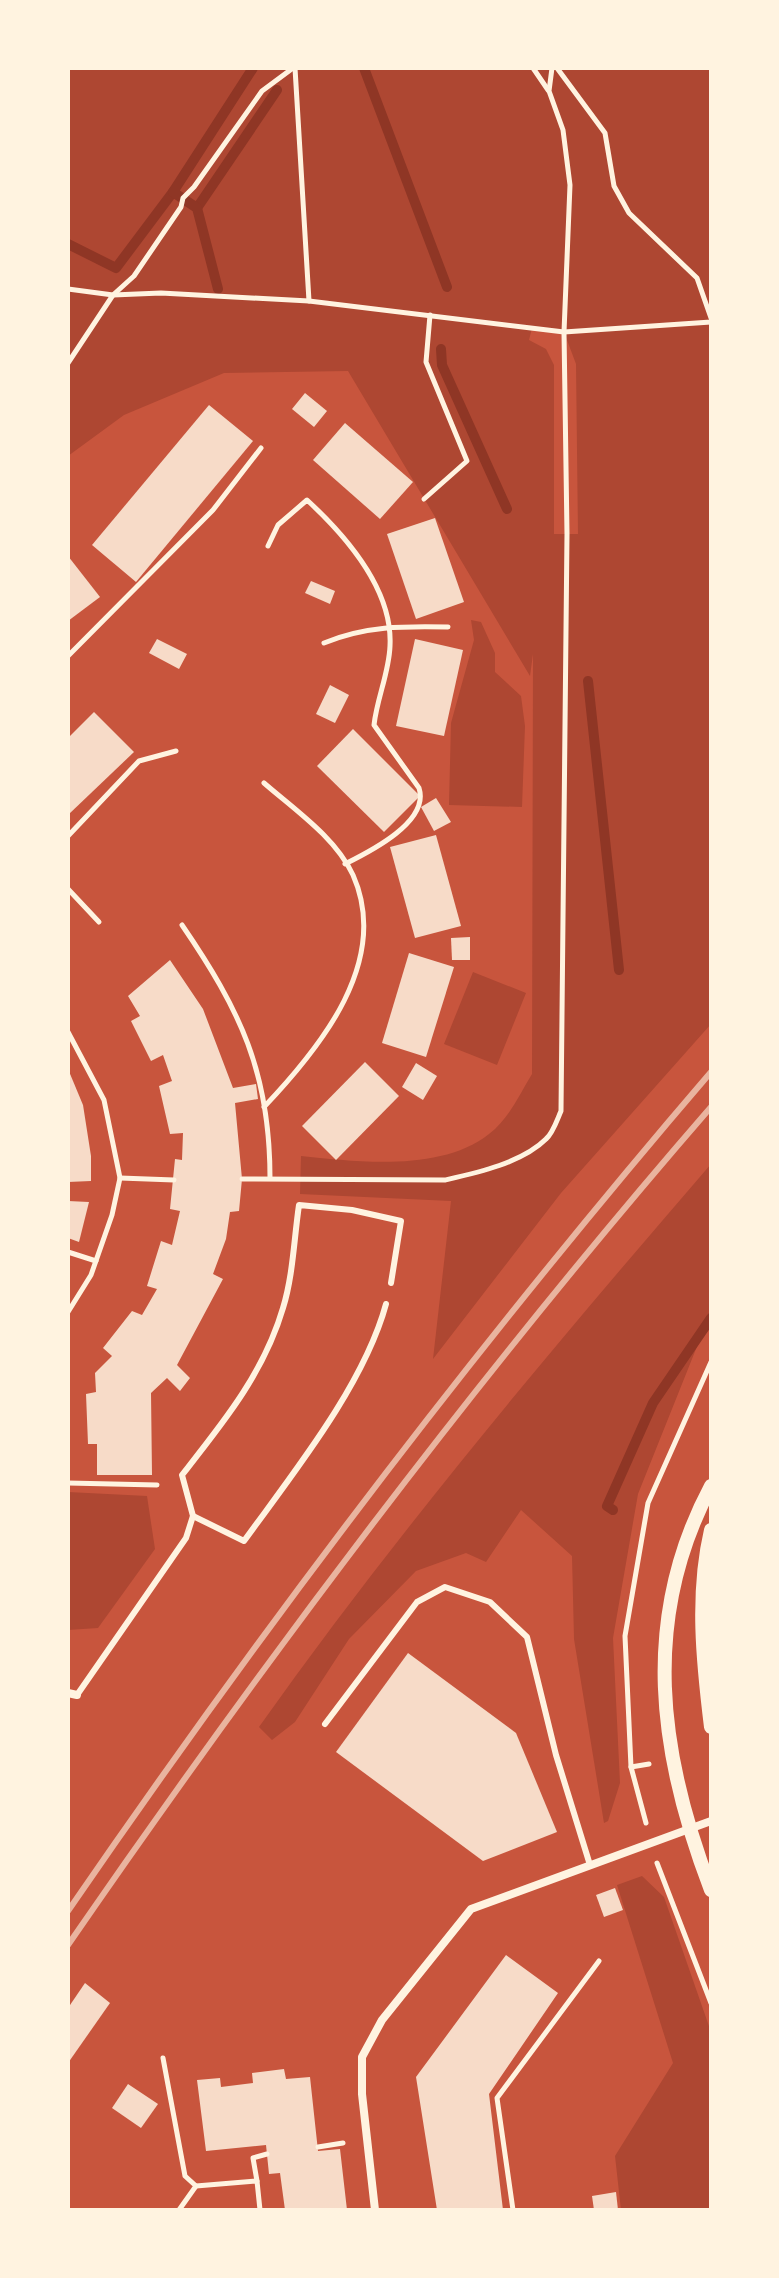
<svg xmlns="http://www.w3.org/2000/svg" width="779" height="2278" font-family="Raleway,sans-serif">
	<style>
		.green { fill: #ae4732; fill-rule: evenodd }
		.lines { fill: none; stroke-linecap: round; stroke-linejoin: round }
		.stream { stroke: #8f3625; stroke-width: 10 }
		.building { fill: #f7dbc8 }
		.path { stroke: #fff3e0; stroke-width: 5 }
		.service { stroke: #fff3e0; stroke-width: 6 }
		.minor { stroke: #fff3e0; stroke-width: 8 }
		.tertiary { stroke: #fff3e0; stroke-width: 14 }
		.rail { stroke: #e9b49f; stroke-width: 6 }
	</style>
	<rect width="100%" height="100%" fill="#c8553d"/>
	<!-- green -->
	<g class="green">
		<path d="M68 68H711V1024L561 1193 433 1359 451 1201 300 1194 301 1156C358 1162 441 1172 489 1134 509 1119 519 1095 532 1074L533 654 530 676 348 371 224 373 124 415 68 456ZM532 328 564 332 576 364 578 534H554V365L546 349 529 340Z"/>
		<path d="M471 620 481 622 495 653V672L521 696 525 726 522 807 449 805 451 723 474 640Z"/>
		<path d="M473 972 526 993 497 1065 444 1044Z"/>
		<path d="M711 1164V1327L700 1339 638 1494 613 1638 620 1783 608 1821 604 1823 574 1639 572 1556 521 1510 486 1562 466 1553 416 1571 349 1639 295 1722 272 1740 259 1727C398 1531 554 1346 711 1164Z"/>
		<path d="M68 1492 147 1496 155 1549 98 1628 68 1630Z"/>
		<path d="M642 1876 664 1897 711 2032V2210H621L615 2156 673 2063 617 1885Z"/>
	</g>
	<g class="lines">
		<!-- stream -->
		<g class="stream">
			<path d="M364 68 447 287"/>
			<path d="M197 208 277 90"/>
			<path d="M68 244 116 268 173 192"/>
			<path d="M218 289 197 208 173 192 253 68"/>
			<path d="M441 349 442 365 507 509"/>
			<path d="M588 681 619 970"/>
			<path d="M613 1510 607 1506 653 1403 711 1318"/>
		</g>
	</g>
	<!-- building -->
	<g class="building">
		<path d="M305 393 327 411 314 427 292 409Z"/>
		<path d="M209 405 253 441 136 582 92 545Z"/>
		<path d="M345 423 413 482 380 519 313 460Z"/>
		<path d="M435 518 464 602 416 619 387 534Z"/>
		<path d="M68 556 100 597 68 621Z"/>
		<path d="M311 581 335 591 330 604 305 593Z"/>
		<path d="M157 639 187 654 179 669 149 653Z"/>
		<path d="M415 639 463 650 444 736 396 726Z"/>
		<path d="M330 685 349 695 335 723 316 714Z"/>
		<path d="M94 712 134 752 68 815V738Z"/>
		<path d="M353 729 420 796 384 832 317 766Z"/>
		<path d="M436 798 451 822 434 831 421 807Z"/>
		<path d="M436 835 461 926 415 938 390 847Z"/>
		<path d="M470 937V960H452L451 938Z"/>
		<path d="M409 953 454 967 426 1057 382 1043Z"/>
		<path d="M170 960 203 1009 233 1088 256 1084 258 1099 235 1103 242 1179 239 1211 230 1212 226 1239 213 1274 223 1279 177 1365 190 1378 180 1391 167 1378 151 1393 152 1475H97V1444H88L86 1394 96 1392 95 1373 112 1356 103 1348 132 1311 142 1315 157 1289 147 1286 161 1241 172 1245 180 1211 170 1209 175 1159 182 1160 183 1133 170 1134 159 1086 172 1081 163 1055 151 1061 131 1021 140 1016 128 996Z"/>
		<path d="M365 1062 399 1096 336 1160 302 1126Z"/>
		<path d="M416 1063 437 1076 423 1100 402 1087Z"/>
		<path d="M68 1069 83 1105 91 1156V1181L68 1182Z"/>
		<path d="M68 1201 89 1202 79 1242 68 1238Z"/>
		<path d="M408 1653 516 1733 557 1832 483 1861 336 1752Z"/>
		<path d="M615 1888 623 1910 604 1917 596 1895Z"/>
		<path d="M506 1955 558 1993 489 2094 503 2210H437L416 2077Z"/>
		<path d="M85 1983 110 2003 68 2063V2008Z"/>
		<path d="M284 2069 286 2079 310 2077 318 2151 340 2149 347 2210H285L280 2173 269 2174 266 2145 206 2151 197 2080 220 2078 221 2087 253 2083 252 2073Z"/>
		<path d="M128 2084 158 2104 141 2128 112 2108Z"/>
		<path d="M616 2192 618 2210H594L592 2196Z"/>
	</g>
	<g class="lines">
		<!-- path -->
		<g class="path">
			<path d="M295 68 309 301"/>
			<path d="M533 68 548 90"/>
			<path d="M557 68 605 133 614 186 629 213 697 278 711 318"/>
			<path d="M68 289 113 295 161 293 309 301 564 332 711 322"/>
			<path d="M68 363 113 295 134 276 181 207 183 198 194 187 262 91 293 68"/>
			<path d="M424 499 467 461 426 362 430 315"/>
			<path d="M268 546 278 525 307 500C346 536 393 589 390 646 389 673 377 698 374 725L419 788C430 822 369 852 345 864"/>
			<path d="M324 643C365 626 403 626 448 627"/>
			<path d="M68 656 213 510 261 448"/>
			<path d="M264 783C295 810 335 837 353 875 391 961 321 1047 264 1107"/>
			<path d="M68 836 139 761 176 751"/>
			<path d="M68 889 99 922"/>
			<path d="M182 925C240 1010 270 1072 270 1178"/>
			<path d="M68 1032 104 1100 120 1178 112 1215 91 1275 68 1312"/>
			<path d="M120 1178 174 1180"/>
			<path d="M242 1179 445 1180C476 1173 522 1163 546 1139 553 1133 557 1120 561 1111L567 534 564 332 570 185 563 130 549 91 552 68"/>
			<path d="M68 1252 96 1261"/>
			<path d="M68 1483 157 1485"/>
			<path d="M631 1767 649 1764"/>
			<path d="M646 1823 631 1767 625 1636 648 1503 711 1362"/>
			<path d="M657 1863 711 2003"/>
			<path d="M163 2058 185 2176 196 2186 179 2210"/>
			<path d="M318 2147 343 2143"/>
			<path d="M257 2181 253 2158 267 2154"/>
			<path d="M196 2186 257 2181 260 2210"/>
			<path d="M513 2210 497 2098 599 1961"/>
		</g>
		<!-- service -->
		<g class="service">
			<path d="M193 1516 244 1541C294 1472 364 1385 386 1304"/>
			<path d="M77 1695 186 1538 193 1516 182 1475C223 1423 264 1373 283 1308 293 1276 294 1239 299 1205L352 1210 401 1221 391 1283"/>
			<path d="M325 1724 417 1602 445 1587 490 1602 527 1637 556 1755 590 1865"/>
		</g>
		<!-- minor -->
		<g class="minor">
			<path d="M68 1693 77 1695"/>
			<path d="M375 2210 362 2094V2057L382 2020 471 1909 711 1821"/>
		</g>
		<!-- tertiary -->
		<g class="tertiary">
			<path d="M711 1486C640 1619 659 1754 711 1890"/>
			<path d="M711 1530C696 1594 703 1662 711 1727"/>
		</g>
		<!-- rail -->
		<g class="rail">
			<path d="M68 1911C268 1620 481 1340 711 1072"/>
			<path d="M68 1945C268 1655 480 1373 711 1107"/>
		</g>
	</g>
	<!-- border -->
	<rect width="779" height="2278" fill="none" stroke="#fff3e0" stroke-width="140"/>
</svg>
